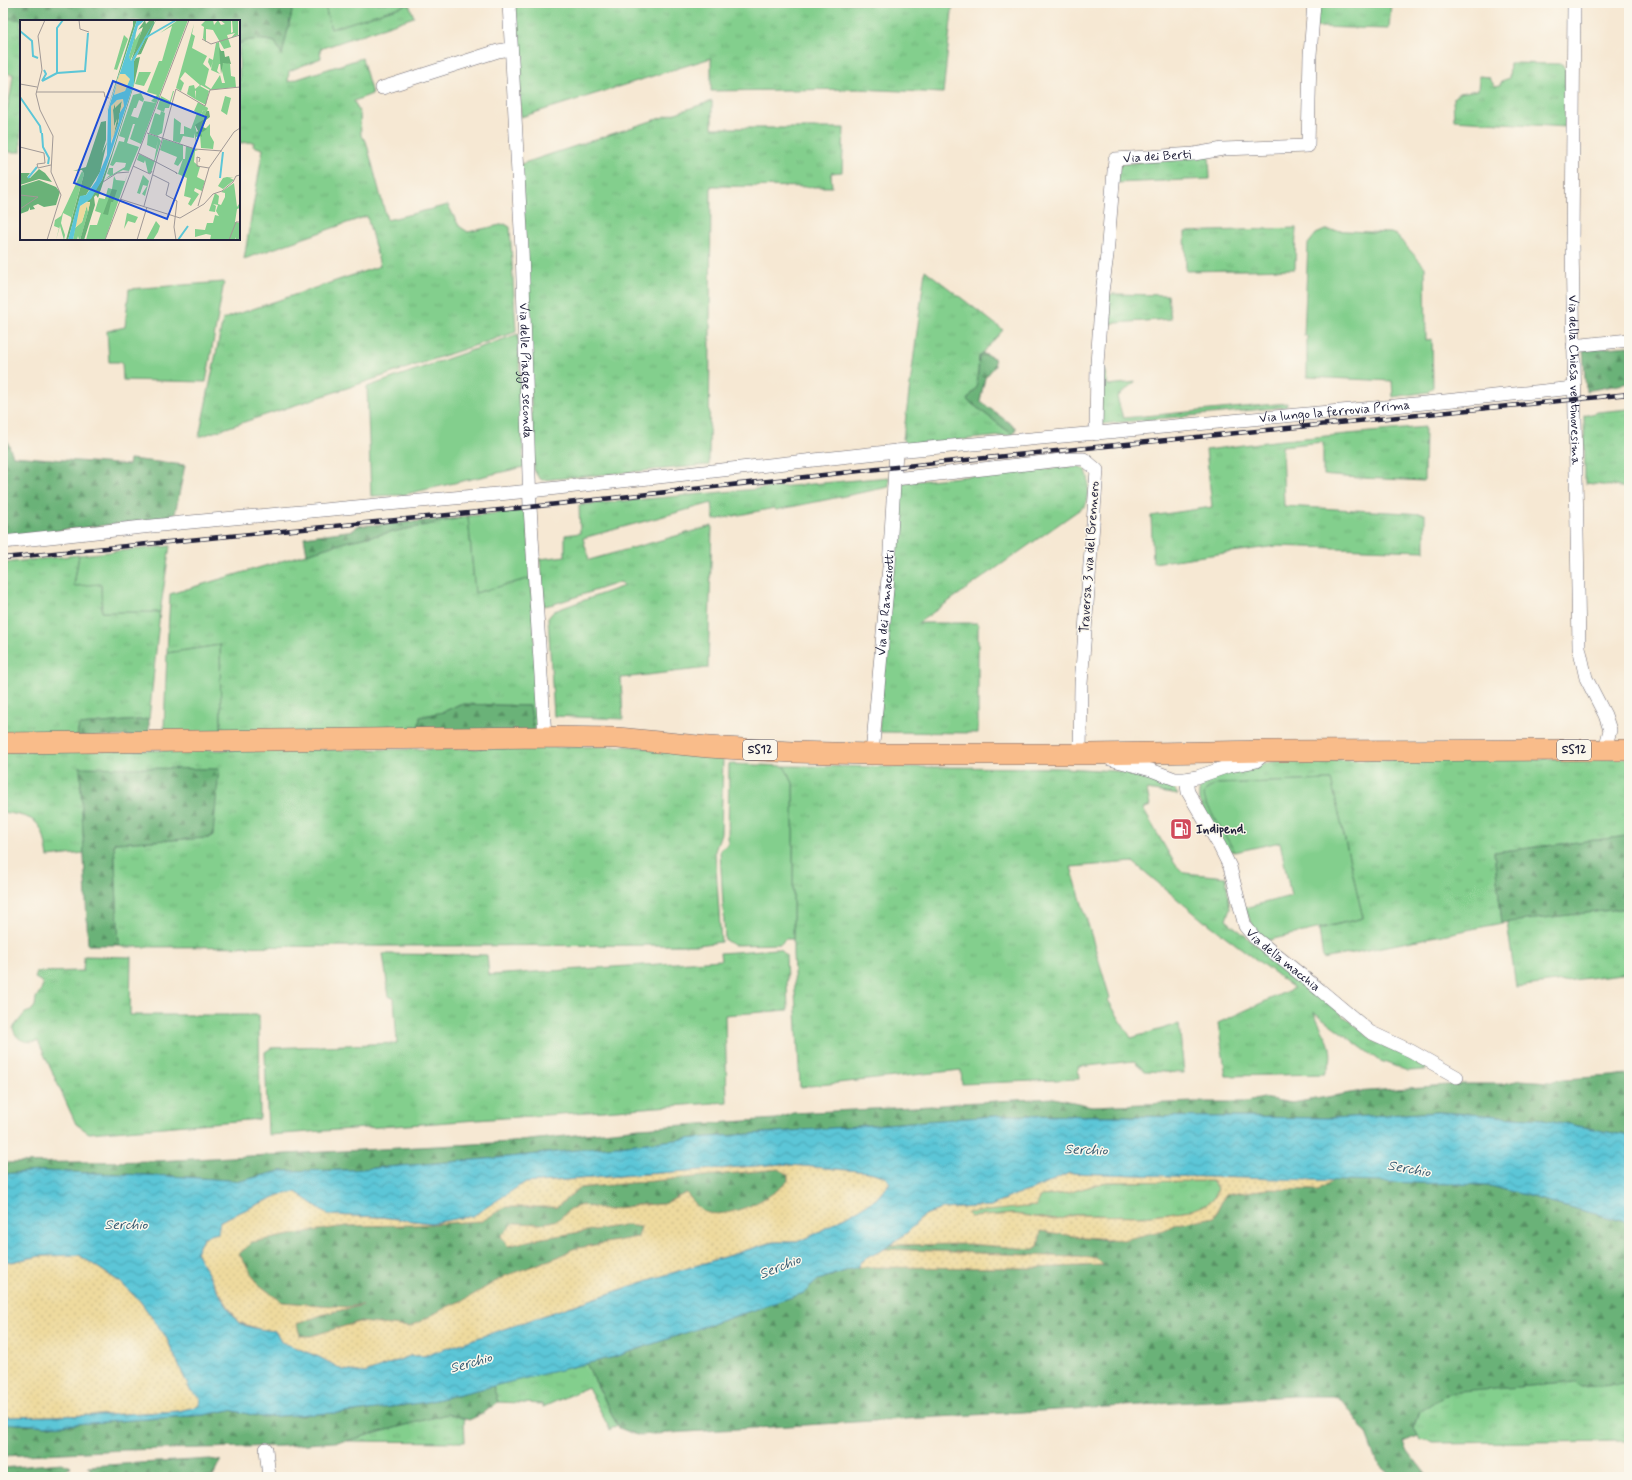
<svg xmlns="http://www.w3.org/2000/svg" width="1632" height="1480" font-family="Mynerve,sans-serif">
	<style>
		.grass { fill: url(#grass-tufts); stroke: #527864 }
		.forest { fill: url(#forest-firs); stroke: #466a5a }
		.sand { fill: url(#sand-dots); stroke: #887e6c; fill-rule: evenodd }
		.garden { fill: #83cf8d; stroke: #527864 }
		.water { fill: url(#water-waves); stroke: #3f7489; fill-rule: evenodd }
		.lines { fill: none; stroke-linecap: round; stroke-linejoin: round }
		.street-casing { stroke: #6c6770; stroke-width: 14 }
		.primary-casing { stroke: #6c6770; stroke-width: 22 }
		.street { stroke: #fff; stroke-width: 13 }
		.primary { stroke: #f9bc8a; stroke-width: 21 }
		.rail-casing { stroke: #22223b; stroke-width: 4.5 }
		.rail { stroke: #fbf7ec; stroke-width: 3; stroke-dasharray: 9; stroke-linecap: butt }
		.labels { text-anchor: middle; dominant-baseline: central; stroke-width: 3; stroke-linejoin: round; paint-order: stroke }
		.shield { fill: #fbf7ec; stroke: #636270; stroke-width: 1 }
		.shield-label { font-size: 12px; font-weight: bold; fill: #22223b }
		.street-label { font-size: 13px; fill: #22223b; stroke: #fbf7ec }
		.poi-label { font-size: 13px; font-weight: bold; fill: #22223b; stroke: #fbf7ec; text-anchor: start }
		.water-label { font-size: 14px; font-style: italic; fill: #365b72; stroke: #fbf7ec }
		.inset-river { fill: none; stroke: #5cc6d7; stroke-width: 2 }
		.inset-road { fill: none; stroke: #a19996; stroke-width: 1 }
		.view { fill: #1d4ed8; fill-opacity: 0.15; stroke: #1d4ed8; stroke-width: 2 }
		.inset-edge { fill: none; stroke: #22223b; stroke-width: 2 }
	</style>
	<defs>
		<pattern id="grass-tufts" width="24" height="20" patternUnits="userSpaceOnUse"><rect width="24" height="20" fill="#83cf8d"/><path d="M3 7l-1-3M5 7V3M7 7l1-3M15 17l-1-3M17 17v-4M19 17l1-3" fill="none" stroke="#71b17b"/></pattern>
		<pattern id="forest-firs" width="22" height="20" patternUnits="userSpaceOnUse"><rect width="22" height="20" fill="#6ab278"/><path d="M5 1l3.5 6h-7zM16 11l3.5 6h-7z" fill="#579064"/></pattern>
		<pattern id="sand-dots" width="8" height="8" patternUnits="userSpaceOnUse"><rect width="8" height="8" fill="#eeda9e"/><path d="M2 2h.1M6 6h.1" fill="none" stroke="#ccbb89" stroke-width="1.8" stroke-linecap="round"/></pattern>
		<pattern id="water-waves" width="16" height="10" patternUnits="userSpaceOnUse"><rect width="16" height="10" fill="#5cc6d7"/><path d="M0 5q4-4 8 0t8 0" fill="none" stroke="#4ca0b0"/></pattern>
	</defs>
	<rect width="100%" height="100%" fill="#fbf7ec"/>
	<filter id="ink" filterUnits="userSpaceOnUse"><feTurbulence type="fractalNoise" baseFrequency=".025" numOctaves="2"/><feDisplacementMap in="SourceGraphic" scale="8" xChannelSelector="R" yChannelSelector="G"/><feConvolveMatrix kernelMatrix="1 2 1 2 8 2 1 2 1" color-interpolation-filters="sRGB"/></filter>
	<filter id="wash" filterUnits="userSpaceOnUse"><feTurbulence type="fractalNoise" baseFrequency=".012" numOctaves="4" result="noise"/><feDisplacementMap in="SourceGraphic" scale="16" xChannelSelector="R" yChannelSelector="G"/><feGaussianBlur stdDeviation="0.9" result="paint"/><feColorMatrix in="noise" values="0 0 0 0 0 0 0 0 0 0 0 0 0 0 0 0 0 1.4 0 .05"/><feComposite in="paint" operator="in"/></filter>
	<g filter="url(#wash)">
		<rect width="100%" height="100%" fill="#f6e8d3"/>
		<!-- grass -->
		<g class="grass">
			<path d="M294 3H312L314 9 325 5 331 29 409 4 414 17 320 49 321 58 289 71 288 82 362 58 372 94 354 101 360 114 361 136 366 141 387 220 448 205 459 226 468 232 505 224 510 227 516 332 199 437 223 319 380 266 367 216 244 259 263 149 253 146 254 142 239 143V44C249 38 264 39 275 42L282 54Z"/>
			<path d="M515 3H953L943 93 859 89 711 91V58L521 117Z"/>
			<path d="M1317 3H1391L1389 29 1315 27Z"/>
			<path d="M3 18 45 21H21V152H3V125L11 91 13 74 3 73Z"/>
			<path d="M1510 63 1562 64 1565 69V127L1454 120 1453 98 1459 93 1478 90 1479 76 1488 77 1495 86 1500 85 1502 81 1509 78Z"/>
			<path d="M712 101V128H844L842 172 831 173 832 187 711 186 709 465 542 480 538 477 534 470 521 164Z"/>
			<path d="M1209 155 1210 179 1116 183 1121 164Z"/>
			<path d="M1296 228 1295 269 1186 271 1185 232Z"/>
			<path d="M925 270 1003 330 979 357 977 387 967 400 1013 435 905 445 903 439Z"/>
			<path d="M1112 294 1168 295 1171 319 1103 324 1108 296Z"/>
			<path d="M1103 364 1108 385 1136 382 1117 397 1123 418 1287 403 1286 407 1101 424Z"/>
			<path d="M1629 409V488L1585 483 1584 416 1598 412Z"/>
			<path d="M1425 427 1424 481 1343 477 1323 475V442L1282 446 1284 506 1425 514V551L1276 546 1153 563 1151 516 1212 507 1206 450 1282 440Z"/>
			<path d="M1076 466C1095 468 1087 492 1086 505L918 623H978V733L879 732 897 483Z"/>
			<path d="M889 477V487L776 510 774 508 714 520 712 503 583 538 589 560 712 526 708 668 621 678 623 719 554 716 548 618 554 611 624 586 621 582 554 604 544 606 540 559 565 556V535L580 533 579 505Z"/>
			<path d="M468 516 475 593 531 578 540 725 534 731 530 706 460 704 443 712 420 717 418 734 221 733 220 645 167 653 170 594 349 541Z"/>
			<path d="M79 555 74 585 101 584 102 612H160L149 719 79 725 77 737 3 736V563Z"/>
			<path d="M630 746 723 758 721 833 715 851 721 942 698 945 122 947 119 945 114 843 208 838 213 835 80 767 84 853 48 857C42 821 39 818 3 812V751L454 749Z"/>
			<path d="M1629 758V836L1494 852 1502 923 1323 959 1319 929 1363 918 1331 780 1217 784 1206 790V803L1235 852 1226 850 1199 801C1198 789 1200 783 1210 777L1280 760Z"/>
			<path d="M784 766 1064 768 1132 772 1163 782 1174 789 1178 795 1147 790 1150 806 1143 809 1175 864 1184 873 1226 877 1230 909 1226 920 1377 1043 1425 1064 1426 1070 1408 1071 1378 1060 1314 1012C1322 1034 1340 1049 1325 1074L1226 1076 1218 1023 1294 988 1209 924 1208 922H1205L1133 862 1071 867 1110 998 1108 1000 1131 1038 1179 1024 1184 1073 1145 1071 1134 1061 1078 1067 1079 1079 962 1084 961 1070 800 1087 793 954V783Z"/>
			<path d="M1629 908V973L1516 987 1507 922Z"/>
			<path d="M776 949 781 950 786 955 788 1010 725 1015 727 1102 268 1135 265 1052 271 1048 397 1043 394 998 389 997 383 954 487 955 489 975 721 960 720 953Z"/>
			<path d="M84 956 131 957 130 1015H259L260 1119 89 1133 76 1124 38 1041C26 1043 16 1041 13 1028L25 1013 31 1011 35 1006 36 998 43 986 42 982 35 978 37 972 83 971Z"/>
			<path d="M1212 1181 1217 1188 1215 1197 1206 1205 1192 1210 1144 1216 1075 1215 1056 1220 1014 1214 971 1217 966 1212 1036 1206 1041 1196 1067 1193 1106 1182Z"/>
			<path d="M586 1363 617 1425 610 1430 588 1387 543 1407 542 1404 498 1402 493 1386Z"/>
			<path d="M1578 1382 1582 1387 1629 1384V1441L1433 1443 1420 1440 1414 1428 1420 1411 1449 1392Z"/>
			<path d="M447 1414 464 1418 465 1442 346 1441Z"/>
		</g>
		<!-- forest -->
		<g class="forest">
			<path d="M3 3H294L282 55 275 42C264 39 249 38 239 44V21H45L3 18Z"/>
			<path d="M1629 346V383L1586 391 1583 350Z"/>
			<path d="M982 353 994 358 995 366 985 378 980 401 1016 428 1013 435 967 400 977 387 979 357Z"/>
			<path d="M3 438H6L13 456 129 465 130 459 185 465 175 514 167 518 3 537Z"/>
			<path d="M461 518 349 541 307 554 304 537 354 530 357 526Z"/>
			<path d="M460 704 530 706 534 731 418 734 420 717 443 712Z"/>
			<path d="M149 719V736L77 737 79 725Z"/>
			<path d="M80 767 219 769 213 835 208 838 114 843 119 945H88Z"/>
			<path d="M1629 836V908L1502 923 1494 852Z"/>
			<path d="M1629 1075V1136L1543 1119 1439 1112 1333 1118 1008 1115 696 1138 498 1158 350 1170 280 1171 241 1181 171 1176 41 1171 3 1174V1163L156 1161 511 1142 639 1128 776 1119 793 1113 932 1106 960 1103 1054 1098 1092 1106 1193 1102H1246L1263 1098 1292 1103 1356 1092 1461 1084H1503L1520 1080 1551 1082 1563 1079Z"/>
			<path d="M779 1169 788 1174V1181C772 1198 726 1223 702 1211 700 1210 689 1196 686 1193L664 1204 637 1205 608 1210 582 1205 570 1210 558 1220 541 1224 514 1223 508 1246 536 1239 625 1225 641 1227 638 1237 573 1249 558 1257 505 1276 466 1299 449 1306 410 1327 359 1322 311 1336H300L296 1324 324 1314 359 1306 346 1307 282 1302 258 1284 239 1254 252 1242 312 1231 347 1226 413 1225 482 1221 505 1207H557L579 1188Z"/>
			<path d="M1333 1180 1487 1185 1629 1223V1384L1582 1387 1577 1382 1449 1393 1420 1411 1414 1428 1418 1436 1404 1442 1408 1451 1428 1477H1393L1378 1463 1367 1433 1343 1402 1333 1396H1292L637 1435 619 1428 586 1363 614 1357 804 1293 818 1280 857 1267 1034 1268 1103 1265 1096 1258 884 1249 890 1245 969 1244 1033 1249 1038 1246 1041 1231 1106 1240 1164 1230 1174 1225 1214 1217 1225 1195 1267 1189 1318 1190Z"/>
			<path d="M493 1386 498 1402 482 1414 469 1420 447 1414 346 1441 282 1446 124 1450 3 1456V1423L47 1426 204 1415 230 1410 262 1417 354 1412 427 1402Z"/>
			<path d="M210 1459 221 1461 213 1477H95L88 1466Z"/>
			<path d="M62 1463 71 1467 57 1477H3V1468Z"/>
		</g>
		<!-- sand -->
		<g class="sand">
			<path d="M781 1164 870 1172 884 1176 890 1182 876 1199 817 1233 797 1242H773L649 1280 424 1356H410L365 1373 343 1370 319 1357 281 1342 275 1331 262 1330 238 1322 210 1277 196 1252 204 1237 220 1221 279 1195 296 1192 329 1215 382 1217 431 1223 512 1190 524 1183ZM779 1169 788 1175V1181C772 1198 726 1222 702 1211 700 1210 689 1196 686 1193L664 1204 637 1205 608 1210 582 1205 570 1209 558 1220 541 1224 514 1223 501 1236 508 1246 536 1239 625 1225 641 1227 638 1237 573 1249 558 1257 505 1276 466 1299 449 1306 410 1327 359 1322 311 1336H300L297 1324 324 1314 363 1305 346 1307 282 1302 258 1284 239 1254 252 1242 312 1231 347 1226 413 1225 482 1221 505 1207H557L579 1188Z"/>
			<path d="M1069 1173 1333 1180 1318 1190 1267 1189 1225 1195 1214 1217 1174 1225 1164 1230 1123 1240 1073 1236 1041 1231 1038 1246 1033 1249 969 1244 890 1245 909 1231 924 1215 942 1209 991 1206 1017 1194 1032 1190ZM1212 1181 1217 1188 1215 1197 1206 1205 1192 1210 1144 1216 1075 1215 1056 1220 1014 1214 971 1217 967 1213 1036 1206 1041 1196 1067 1193 1106 1182Z"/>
			<path d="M884 1249 1096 1258 1103 1265 1034 1268 857 1267 861 1261Z"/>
			<path d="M79 1255 120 1282 140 1301 166 1337 190 1390 200 1398 199 1406 179 1411 105 1415 3 1417V1260L11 1262 40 1256Z"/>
		</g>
		<!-- garden -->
		<g class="garden">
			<path d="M312 3H412L331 29 325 6 314 9Z"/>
			<path d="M1325 230 1391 233 1396 235 1425 267 1426 340 1432 339 1433 387 1428 392 1393 397 1392 381 1307 377V336L1304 335 1308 244 1316 234Z"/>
			<path d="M224 282 206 382 123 380 122 362H109L107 331 125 327 129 289Z"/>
			<path d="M518 334 524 467 402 495 371 496 367 387Z"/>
			<path d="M527 510 531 578 475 593 468 516Z"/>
			<path d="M170 546 160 612H102L101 584 74 586 79 555Z"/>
			<path d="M220 645 221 733H170L164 728 167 653Z"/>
			<path d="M729 764 784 766 793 783V939H785L781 944 733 945 725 940 720 850 728 844Z"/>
			<path d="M1331 780 1363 918 1265 941 1257 933 1244 908 1291 896 1280 842 1235 852 1206 803 1204 796 1206 790 1217 784Z"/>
		</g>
		<!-- water -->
		<path class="water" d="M1439 1112 1543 1119 1629 1136V1223L1487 1185 1069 1173 1032 1190 1017 1194 991 1206 942 1209 924 1215 909 1231 884 1249 861 1261 857 1267 818 1280 804 1293 614 1357 427 1402 354 1412 262 1417 230 1410 204 1415 47 1426 3 1423V1417L105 1415 179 1411 199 1406 200 1398 190 1390 166 1337 140 1301 120 1282 79 1255 40 1256 11 1262 3 1260V1174L41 1171 171 1176 241 1181 280 1171 350 1170 498 1158 696 1138 1008 1115 1333 1118ZM781 1164 870 1172 884 1176 890 1183 876 1199 817 1233 797 1242H773L649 1280 424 1356H410L365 1373 343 1370 319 1357 281 1342 275 1331C264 1330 249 1328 239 1323 232 1318 202 1263 196 1252L204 1237 218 1233 220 1221 279 1195 296 1192 329 1215 382 1217 431 1223 473 1216 524 1183Z"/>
	</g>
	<g filter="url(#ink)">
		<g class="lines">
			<!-- street casing -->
			<g class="street-casing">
				<g id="street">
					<path id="s1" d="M509 3 522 249 530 507 545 737"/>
					<path id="s2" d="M1574 3 1572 244 1579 647 1586 678 1605 715 1610 730 1605 749"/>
					<path d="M382 88 498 51 511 49"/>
					<path d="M1573 346 1629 340"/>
					<path id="s3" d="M1096 434 1097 364 1102 292 1107 255 1115 159 1194 154 1223 149 1308 146 1310 55 1314 3"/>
					<path d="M895 479 1070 459H1084L1097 470 1081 684 1080 754"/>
					<path id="s4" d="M3 542 180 523 530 491 896 451 1385 407 1574 388"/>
					<path id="s5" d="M872 754 889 567 896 451"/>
					<path d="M1110 759 1151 770 1175 779H1186L1197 777 1229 766 1256 761 1267 752"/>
					<path id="s6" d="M1186 779 1188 792 1219 845 1230 867 1245 926 1255 938 1320 990 1370 1032 1411 1051 1457 1077"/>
					<path d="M266 1449 269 1477"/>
				</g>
			</g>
			<!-- primary casing -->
			<g class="primary-casing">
				<path id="primary" d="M3 743 545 737 618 738 708 747 792 752 872 754H1091L1268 751 1629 750"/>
			</g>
			<!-- street -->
			<use href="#street" class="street"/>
			<!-- primary -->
			<use href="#primary" class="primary"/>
			<!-- rail casing -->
			<g class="rail-casing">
				<path id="rail" d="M3 558 530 507 896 467 1629 394"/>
			</g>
			<!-- rail -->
			<use href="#rail" class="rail"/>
		</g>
	</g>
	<!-- icons -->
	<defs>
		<g id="fuel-square" transform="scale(1.15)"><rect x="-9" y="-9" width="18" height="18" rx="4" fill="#d1495b" stroke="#fbf7ec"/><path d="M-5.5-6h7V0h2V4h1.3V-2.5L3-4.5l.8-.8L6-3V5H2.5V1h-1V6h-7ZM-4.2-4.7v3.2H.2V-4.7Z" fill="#fff"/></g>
	</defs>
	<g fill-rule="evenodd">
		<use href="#fuel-square" x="1181" y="829"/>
	</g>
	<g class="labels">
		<!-- shield labels -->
		<g class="shield">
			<rect x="743" y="740" width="34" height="20" rx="3"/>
			<rect x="1557" y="740" width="34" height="20" rx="3"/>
		</g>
		<g class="shield-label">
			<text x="760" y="750">SS12</text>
			<text x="1574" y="750">SS12</text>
		</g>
		<!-- street labels -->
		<g class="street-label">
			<text stroke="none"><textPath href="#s3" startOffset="318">Via dei Berti</textPath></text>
			<text stroke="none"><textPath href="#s1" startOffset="368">Via delle Piagge seconda</textPath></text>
			<text stroke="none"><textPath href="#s2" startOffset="377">Via della Chiesa ventinovesima</textPath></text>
			<text stroke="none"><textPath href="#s4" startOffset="1338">Via lungo la ferrovia Prima</textPath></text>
			<text transform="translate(1090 557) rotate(-86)">Traversa 3 via del Brennero</text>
			<text stroke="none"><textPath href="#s5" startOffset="152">Via dei Ramacciotti</textPath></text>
			<text stroke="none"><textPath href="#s6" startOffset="211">Via della macchia</textPath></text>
		</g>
		<!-- poi labels -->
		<g class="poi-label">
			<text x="1196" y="829">Indipend.</text>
		</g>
		<!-- water labels -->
		<g class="water-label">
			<text transform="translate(1086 1150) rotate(2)">Serchio</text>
			<text transform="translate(1409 1169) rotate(10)">Serchio</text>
			<text x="126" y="1225">Serchio</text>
			<text transform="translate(780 1267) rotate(-22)">Serchio</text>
			<text transform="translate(471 1363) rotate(-16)">Serchio</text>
		</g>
	</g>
	<!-- overview -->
	<g transform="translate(20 20)">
		<rect width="220" height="220" fill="#f6e8d3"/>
		<path d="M158 0H168L121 124 110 119 115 104H113L107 123 119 127 109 151 103 150 85 159 90 155 87 154 89 148H93V154L105 147 106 143 96 142 93 146 90 145 99 121 104 122 105 118 99 116 113 75 121 73 124 79 123 82 119 80 116 88H114L111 96 118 98 124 81 136 83 131 81 137 75 127 72 139 41H142L152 6 140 13ZM186 0H193L194 5 198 0 201 5 205 4 200 0H211V13L213 12 212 0H218V15L211 18 215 13 207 15 211 27 204 29 193 10 186 9V22L183 18 184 7 181 5ZM174 4 172 14 175 16 172 28 187 36 183 44 189 49 185 65 191 69 200 55 202 63H205L202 51V44L205 42 210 44 211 56 215 57 216 67 190 70 181 65 180 66 175 70V79L167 74 169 66 174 65 175 69 180 65 165 52 160 59 164 63 161 71 156 68ZM121 11 119 21 110 41 109 37 116 12 115 20ZM104 15 108 19 97 50 94 49 92 56ZM199 22 201 44H199L197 51 200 54 191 50 193 40 191 48 188 42 189 38 193 40 196 23ZM119 52H131L124 66 115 64ZM153 71H154L149 88H145L144 92 137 89 141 76 150 81ZM205 76 211 78 207 95 201 91ZM183 90 186 91 184 99 175 106 177 113 181 116 176 117V122L174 113V118L163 116 160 123 153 121 154 98 161 103 160 114H164V106L171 109 177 93 181 95ZM141 91 145 93 142 113 137 116 129 113 135 93 140 95ZM190 104V115L194 122 193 129 181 128 180 114ZM128 114 138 117 141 121 131 153H128L125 140 124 143 117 140 119 134 134 141 138 120 136 129 127 125ZM143 119 163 125V139L158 146 154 144 157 137 140 130ZM166 126 178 130 175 131 174 142 180 147 177 157 185 161 182 171 175 168 174 171 179 174 171 186 168 184 171 178 164 176 167 158 158 154 163 139H165ZM62 151 64 154 51 201V197L43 193 41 203 45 215 44 220 40 206 36 220 39 208 34 206 35 200 41 196ZM108 153 85 220H66L70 205H77L81 193 75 191 79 178 85 179 88 168 92 169 94 156 96 160 105 161ZM123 155 129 161 125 176 122 174 127 166 123 165 120 174 117 173ZM207 157 214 158H210L214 160 203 169 198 166 203 158ZM214 163 217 187 219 184 220 188 217 189 215 202 220 203V220H216V217L215 220H190L191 215 186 214 175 217V209L185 210 187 203H193L195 195 199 196 196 191 198 185 193 184 196 186 195 192 189 191 195 173 199 176 198 184 201 185 205 177V173L201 172ZM67 185 68 192 61 217 59 220 58 216 57 220H53L55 208 62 202Z" fill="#83cf8d"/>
		<path d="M113 0H117L86 94 113 6ZM125 0 126 4 130 0H134V3L136 0 121 34 117 35 125 19 111 41 123 7 118 10ZM199 27 201 31H204L205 37 209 36 211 44 203 43 201 54ZM120 37 114 65 92 136 78 178 76 175 74 177 75 185 64 220H60L68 192 70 182H67L82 160 92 133 114 63V41L116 38ZM102 81 98 104 93 118 97 99 94 107 93 90 95 83 96 85ZM186 91H189L190 97 186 100 183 107 187 109 181 113 182 117 176 113 178 111 175 105 184 99ZM86 101V120L82 133 87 122 80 152 66 175 60 177 48 220H46L64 154 62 150 53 151 66 147 81 102ZM19 149 25 153 32 162 19 159 0 165V153H10L7 157 10 158ZM19 160 36 167 40 172 36 185 24 187 18 184 13 186 15 189 10 190V187L8 191 0 194V166ZM92 169 97 170 93 182H91L88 195 83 194Z" fill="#6ab278"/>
		<path d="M99 54H105L110 59 105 71 94 75ZM103 79 104 86 99 94V101L90 124 91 86 97 80ZM102 81 98 104 93 118 97 99 94 107 93 90 95 83V88ZM67 182 70 183 68 192 67 185 62 202 55 208 60 186Z" fill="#eeda9e" fill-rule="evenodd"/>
		<path d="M180 66 189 71 186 85 175 79 176 71 174 70ZM178 82 188 88 187 92 183 90 181 95 174 91ZM107 193 118 197 115 203 108 201 104 209ZM136 201 140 206 138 212 133 220H126Z" fill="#83cf8d"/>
		<path d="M117 0H125L118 6 109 37 111 41 135 0 114 41V63L82 160 71 179 60 186 53 220H48L60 176 66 175 76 161 87 135 88 90ZM99 54H105L110 59 105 71 94 75ZM103 79 104 86 99 94V101L91 124V86L97 80Z" fill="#5cc6d7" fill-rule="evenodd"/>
		<path class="inset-river" d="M0 11 12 21 13 36 18 38M125 18 156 0M37 53V8L43 0M22 61 37 53 65 51 68 13M22 61 26 54 24 50M0 77 20 106 21 113M22 113 23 127 29 138 28 144M8 158 17 147M200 158 203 132M158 220 168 206"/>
		<path class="inset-road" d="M25 0 18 16 22 50 16 74 20 90 33 116 31 152 41 175 27 220M59 0 60 9 69 12M182 19 191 24 220 15M0 64 17 67M16 72H84L85 77 89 78M127 113 175 129 202 131M0 127 24 133 25 143 17 144 18 148 31 145M118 133 136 142 157 153V154L155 152M179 142 180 138 177 137V146L189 148M113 146 130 154 132 151M133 155 149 163 146 175 157 181 154 207 156 220M83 162 97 153 109 152M0 175 18 177 0 189M100 179 160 198 184 184 193 174 202 171 213 162 216 156 220 155M124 186 156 69 185 86 190 70 220 67M178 186 189 148 214 112 220 108M85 220 169 0M117 220 127 187M209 220 216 202H220"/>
		<path class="view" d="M93 61 186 97 147 199 54 163Z"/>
		<rect width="220" height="220" class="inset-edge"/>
	</g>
	<!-- margin -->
	<rect width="1632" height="1480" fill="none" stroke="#fbf7ec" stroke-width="16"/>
</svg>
